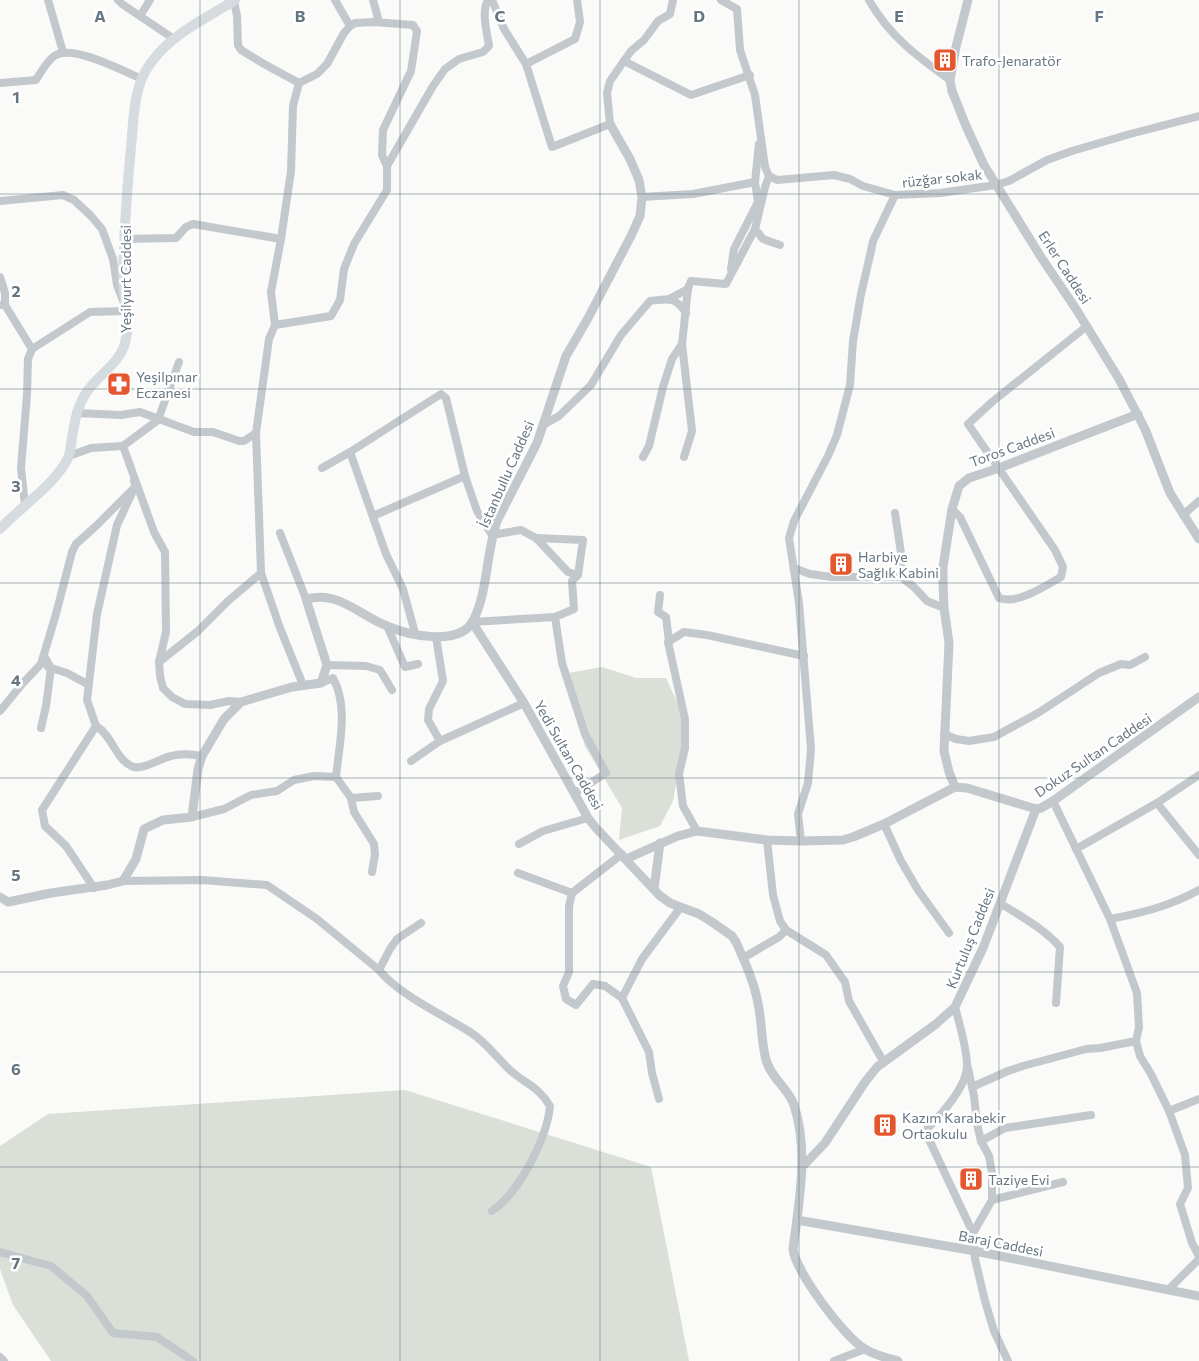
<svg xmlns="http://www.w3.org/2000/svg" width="1199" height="1361" font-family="Commissioner,sans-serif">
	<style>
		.green { fill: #dadfd7 }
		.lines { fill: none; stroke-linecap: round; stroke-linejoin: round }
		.minor { stroke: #c3c8cc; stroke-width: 8 }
		.tertiary { stroke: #c3c8cc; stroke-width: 9 }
		.secondary { stroke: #d6dbdf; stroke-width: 10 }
		.grid { fill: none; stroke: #657683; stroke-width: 1; stroke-opacity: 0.55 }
		.labels { text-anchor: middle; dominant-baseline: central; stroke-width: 5; stroke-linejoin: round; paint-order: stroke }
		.poi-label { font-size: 14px; fill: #657683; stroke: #fff; text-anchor: start }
		.street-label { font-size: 14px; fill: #657683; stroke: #fff }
		.grid-label { font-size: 16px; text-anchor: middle; font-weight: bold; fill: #657683; stroke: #fff; stroke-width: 5; stroke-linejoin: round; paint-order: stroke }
	</style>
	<rect width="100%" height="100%" fill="#fafaf8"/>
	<!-- green -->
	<g class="green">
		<path d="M602 667 636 678H666L683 715 681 758 673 801 660 826 619 840 622 808 585 746 563 674Z"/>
		<path d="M405 1090 651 1167 689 1361H51L13 1305 0 1269V1146L48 1114Z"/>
	</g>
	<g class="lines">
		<!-- minor -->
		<g class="minor">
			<path d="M48 0 63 52"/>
			<path d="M118 0 122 4 174 39"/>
			<path d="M335 0 350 26"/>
			<path d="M373 0 378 18 374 22"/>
			<path d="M492 0 504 29 526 64 552 147 610 124 607 93 610 81 631 51 644 40 658 21 670 14 673 0"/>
			<path d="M721 0 737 9 740 50 755 95 765 167 769 176"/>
			<path d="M869 0C889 36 918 57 950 80"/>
			<path d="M234 1 237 16 238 45 241 50 264 64 299 83"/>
			<path d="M140 16 150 0"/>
			<path d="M624 61 691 95 750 75"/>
			<path d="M526 64 575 39 580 22 577 0"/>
			<path d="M0 83 36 80C41 72 48 59 56 55 74 45 123 71 142 79"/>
			<path d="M642 197 693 194 755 182"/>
			<path d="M0 201 63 195 74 200 91 216 102 229 113 259 117 285 127 311 90 312 32 349"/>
			<path d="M755 229 763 239 780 245"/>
			<path d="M124 239 176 238 186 227 193 224 281 239"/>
			<path d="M731 269 734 249 758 202 755 182 759 144"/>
			<path d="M0 277 5 293V305"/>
			<path d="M669 299 688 289"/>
			<path d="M0 305H5L32 349 28 359 27 395 21 468 25 505"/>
			<path d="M275 325 331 316 340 300 344 269 354 244 387 190V166L433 86 445 69 459 59 483 52 489 46C487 32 481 12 488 0"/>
			<path d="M682 344 692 431 684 457"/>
			<path d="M76 413 121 415 140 412 194 432H213L239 441H244L256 433"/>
			<path d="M543 425 559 416 591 385 621 335 650 301C668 299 675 296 686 313"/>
			<path d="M123 446 158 420 179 362"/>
			<path d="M350 452 386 554 403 589 415 633"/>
			<path d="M69 456 91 448 123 446 154 532 165 552 166 632 159 662 160 676 163 688 172 697 185 704 210 705 229 701 241 702"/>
			<path d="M643 457 649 446 663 387 672 359 682 344 688 288 691 281 726 284 755 229 765 187 769 176 777 180 834 175 850 179 863 186 895 195 940 193 996 185 1009 181 1047 160 1072 151 1130 134 1199 116"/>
			<path d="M322 468 350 452 441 394 446 398 465 476 477 511 492 535 521 530 536 538 568 572 578 575"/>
			<path d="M952 509 960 517 999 598C1017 605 1045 586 1061 577L1063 567 1055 550 968 424 992 402 1087 326"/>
			<path d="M895 513 901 553V577"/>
			<path d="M1183 515 1199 501"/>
			<path d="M373 516 465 476"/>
			<path d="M280 533 306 599"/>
			<path d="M794 568 810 574 832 577H901L914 587 927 601 944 608"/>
			<path d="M660 595 658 612 666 617 669 641"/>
			<path d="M555 617 562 663 585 734 606 773 575 793"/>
			<path d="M472 622 555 617 574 609 572 581 578 575 583 540 536 538"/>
			<path d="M387 626 405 667 418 664"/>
			<path d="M436 637 443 681 429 709 428 720 440 741"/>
			<path d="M159 662 198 631 228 601 261 573"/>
			<path d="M327 665 366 666 380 670 392 690"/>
			<path d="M48 667 67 673 89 685"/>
			<path d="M303 685 280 628 261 573 256 433 269 339 275 325 271 292 281 239 291 171 293 106 299 83 317 74 327 64 344 33 350 26 355 23 374 22 413 25 417 31 411 71 383 130 382 155 387 166"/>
			<path d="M0 711 23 683 41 664 56 614 72 552 76 544 96 526 136 486 134 481"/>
			<path d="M96 726 87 700 97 614 117 525 132 493"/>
			<path d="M41 728 46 706 51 668 44 656"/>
			<path d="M944 734 956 739 969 741 994 737 1038 713 1099 673 1121 664 1130 665 1145 657"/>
			<path d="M411 761 440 741 524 703"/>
			<path d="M336 777 351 798 354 812 374 844 375 854 372 872"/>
			<path d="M351 798 378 796"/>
			<path d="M1053 801 1110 919 1137 993 1139 1027 1136 1041 1140 1056 1151 1074 1169 1111 1185 1155 1188 1188 1180 1204 1192 1243 1199 1256"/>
			<path d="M1157 803 1199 855"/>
			<path d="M192 817 224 809 251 795 277 791 294 780 314 776 336 777C339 745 349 707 333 678L321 683"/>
			<path d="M884 824 901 861 918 890 949 933"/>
			<path d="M697 831 683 806 679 774 685 748V719L668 642 684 632 707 635 804 656"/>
			<path d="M767 840 773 895 780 921 786 930 826 955 845 982 849 1001 883 1061"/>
			<path d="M801 841 798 814 808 783 811 749 799 603 789 538 794 521 828 456 837 435 850 385 853 341 861 294 871 251 873 241 895 195"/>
			<path d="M519 844 543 831 588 818"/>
			<path d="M1076 849 1157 803 1199 775"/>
			<path d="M622 854 572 893 569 906V972L563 986 566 999 576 1005 593 984 605 986 622 998 642 959 680 908"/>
			<path d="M518 873 572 893"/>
			<path d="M123 881 202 880 267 885 317 919 379 970C398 994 443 1015 470 1032 486 1042 497 1058 511 1071 527 1085 538 1086 550 1106 547 1138 519 1193 492 1211"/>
			<path d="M94 888 66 846 45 826 42 810 96 726C112 735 115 758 131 766 141 772 161 758 171 756 182 753 191 754 202 756"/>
			<path d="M1000 903C1022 917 1043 928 1060 947L1056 1003"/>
			<path d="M1110 919C1142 913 1170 906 1199 890"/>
			<path d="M743 958 779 937 786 930"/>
			<path d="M379 970 390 949 397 939 421 923"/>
			<path d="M622 998 649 1052 652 1073 659 1099"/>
			<path d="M955 1007C959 1022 968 1053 967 1067 966 1088 939 1117 925 1131L973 1233 975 1259 985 1301 994 1331 1008 1361"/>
			<path d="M968 1068 974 1096 977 1124 981 1141 989 1156 992 1173V1200L973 1233"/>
			<path d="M972 1087 1008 1071 1023 1066 1086 1049 1100 1048 1136 1041"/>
			<path d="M1169 1111 1199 1099"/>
			<path d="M981 1141 1005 1128 1091 1115"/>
			<path d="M992 1200 1063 1182"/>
			<path d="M0 1252 51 1266 87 1296 113 1333 157 1337 193 1361"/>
			<path d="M1168 1290 1199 1259"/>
			<path d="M0 1357 4 1361"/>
			<path d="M834 1361 865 1349"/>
		</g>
		<!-- tertiary -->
		<g class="tertiary">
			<path d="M968 0 956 47 950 80 952 91 966 126 984 165 1041 257 1076 309 1119 379 1145 429 1170 493 1199 539"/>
			<path d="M472 622 524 703 588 818 596 828 659 895 670 903 699 914 712 922 732 936 736 942C745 962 754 982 758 1003 762 1022 761 1041 766 1060 771 1078 788 1088 794 1105 809 1151 799 1202 793 1249 795 1271 845 1338 865 1349 874 1355 887 1358 898 1361"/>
			<path d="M955 787 949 772 944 751 949 643 944 608 943 582V567L952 509 959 486 969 478 999 468 1138 414"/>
			<path d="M626 859 678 836 697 831 767 840 801 841 843 840 853 837 884 824 955 787 967 788 1036 809 1041 808 1053 801 1199 697"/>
			<path d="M654 889 660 843"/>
			<path d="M0 897 8 902 51 893 107 885 123 881 136 859 144 829 163 820 192 817 198 769 202 756 224 719 241 702 292 687 321 683 327 665 306 599C315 597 323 596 333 599 352 604 368 619 387 626 408 635 459 647 473 621 488 592 486 553 497 521L537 443 566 356 587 320 631 236 640 216 642 197 639 180 630 159 610 124"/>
			<path d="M802 1167 825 1143 865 1082 877 1067 936 1024 955 1007 983 948 1036 809"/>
			<path d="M797 1220 975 1251 1199 1296"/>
		</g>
		<!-- secondary -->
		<path class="secondary" d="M0 529C20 507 54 486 68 458 71 451 71 441 73 432 75 418 78 405 86 393 97 375 119 365 125 343 131 320 123 298 123 275 124 232 127 189 131 147 133 128 133 108 138 90 141 77 149 64 158 54 178 31 210 16 235 0"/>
	</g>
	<!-- grid -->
	<path class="grid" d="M200 0V1361M400 0V1361M600 0V1361M799 0V1361M999 0V1361M0 194H1199M0 389H1199M0 583H1199M0 778H1199M0 972H1199M0 1167H1199"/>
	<!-- icons -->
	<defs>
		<g id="building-square" transform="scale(1.25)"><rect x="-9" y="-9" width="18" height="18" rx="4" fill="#e4572e" stroke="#fff"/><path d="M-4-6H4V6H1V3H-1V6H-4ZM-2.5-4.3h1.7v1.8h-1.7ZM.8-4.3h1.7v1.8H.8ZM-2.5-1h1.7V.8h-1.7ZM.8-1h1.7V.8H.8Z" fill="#fff"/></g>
		<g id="pharmacy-square" transform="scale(1.25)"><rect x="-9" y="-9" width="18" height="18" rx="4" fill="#e4572e" stroke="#fff"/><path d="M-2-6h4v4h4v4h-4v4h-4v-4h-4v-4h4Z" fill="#fff"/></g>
	</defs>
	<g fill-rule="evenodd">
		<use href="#building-square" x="945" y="60"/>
		<use href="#pharmacy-square" x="119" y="384"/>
		<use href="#building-square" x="841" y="564"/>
		<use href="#building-square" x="885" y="1125"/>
		<use href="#building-square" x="971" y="1179"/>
	</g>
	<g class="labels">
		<!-- poi labels -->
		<g class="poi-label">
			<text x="962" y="60">Trafo-Jenaratör</text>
			<text x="136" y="376">Yeşilpınar<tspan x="136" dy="16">Eczanesi</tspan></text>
			<text x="858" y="556">Harbiye<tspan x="858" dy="16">Sağlık Kabini</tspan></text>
			<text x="902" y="1117">Kazım Karabekir<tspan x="902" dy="16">Ortaokulu</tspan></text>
			<text x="988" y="1179">Taziye Evi</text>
		</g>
		<!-- street labels -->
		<g class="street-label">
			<text transform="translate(942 178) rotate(-6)">rüzğar sokak</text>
			<text transform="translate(1065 267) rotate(57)">Erler Caddesi</text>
			<text transform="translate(125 279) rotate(-90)">Yeşilyurt Caddesi</text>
			<text transform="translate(1012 447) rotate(-20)">Toros Caddesi</text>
			<text transform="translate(506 474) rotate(-66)">İstanbullu Caddesi</text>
			<text transform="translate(569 755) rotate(60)">Yedi Sultan Caddesi</text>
			<text transform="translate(1093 755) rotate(-34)">Dokuz Sultan Caddesi</text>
			<text transform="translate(970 938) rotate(-68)">Kurtuluş Caddesi</text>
			<text transform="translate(1001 1243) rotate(11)">Baraj Caddesi</text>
		</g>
	</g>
	<g class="grid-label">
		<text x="100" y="22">A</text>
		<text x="300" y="22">B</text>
		<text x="500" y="22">C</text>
		<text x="699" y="22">D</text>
		<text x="899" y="22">E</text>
		<text x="1099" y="22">F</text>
		<text x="16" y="103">1</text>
		<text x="16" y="297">2</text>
		<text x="16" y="492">3</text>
		<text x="16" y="686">4</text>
		<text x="16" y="881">5</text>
		<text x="16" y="1075">6</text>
		<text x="16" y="1269">7</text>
	</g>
</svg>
